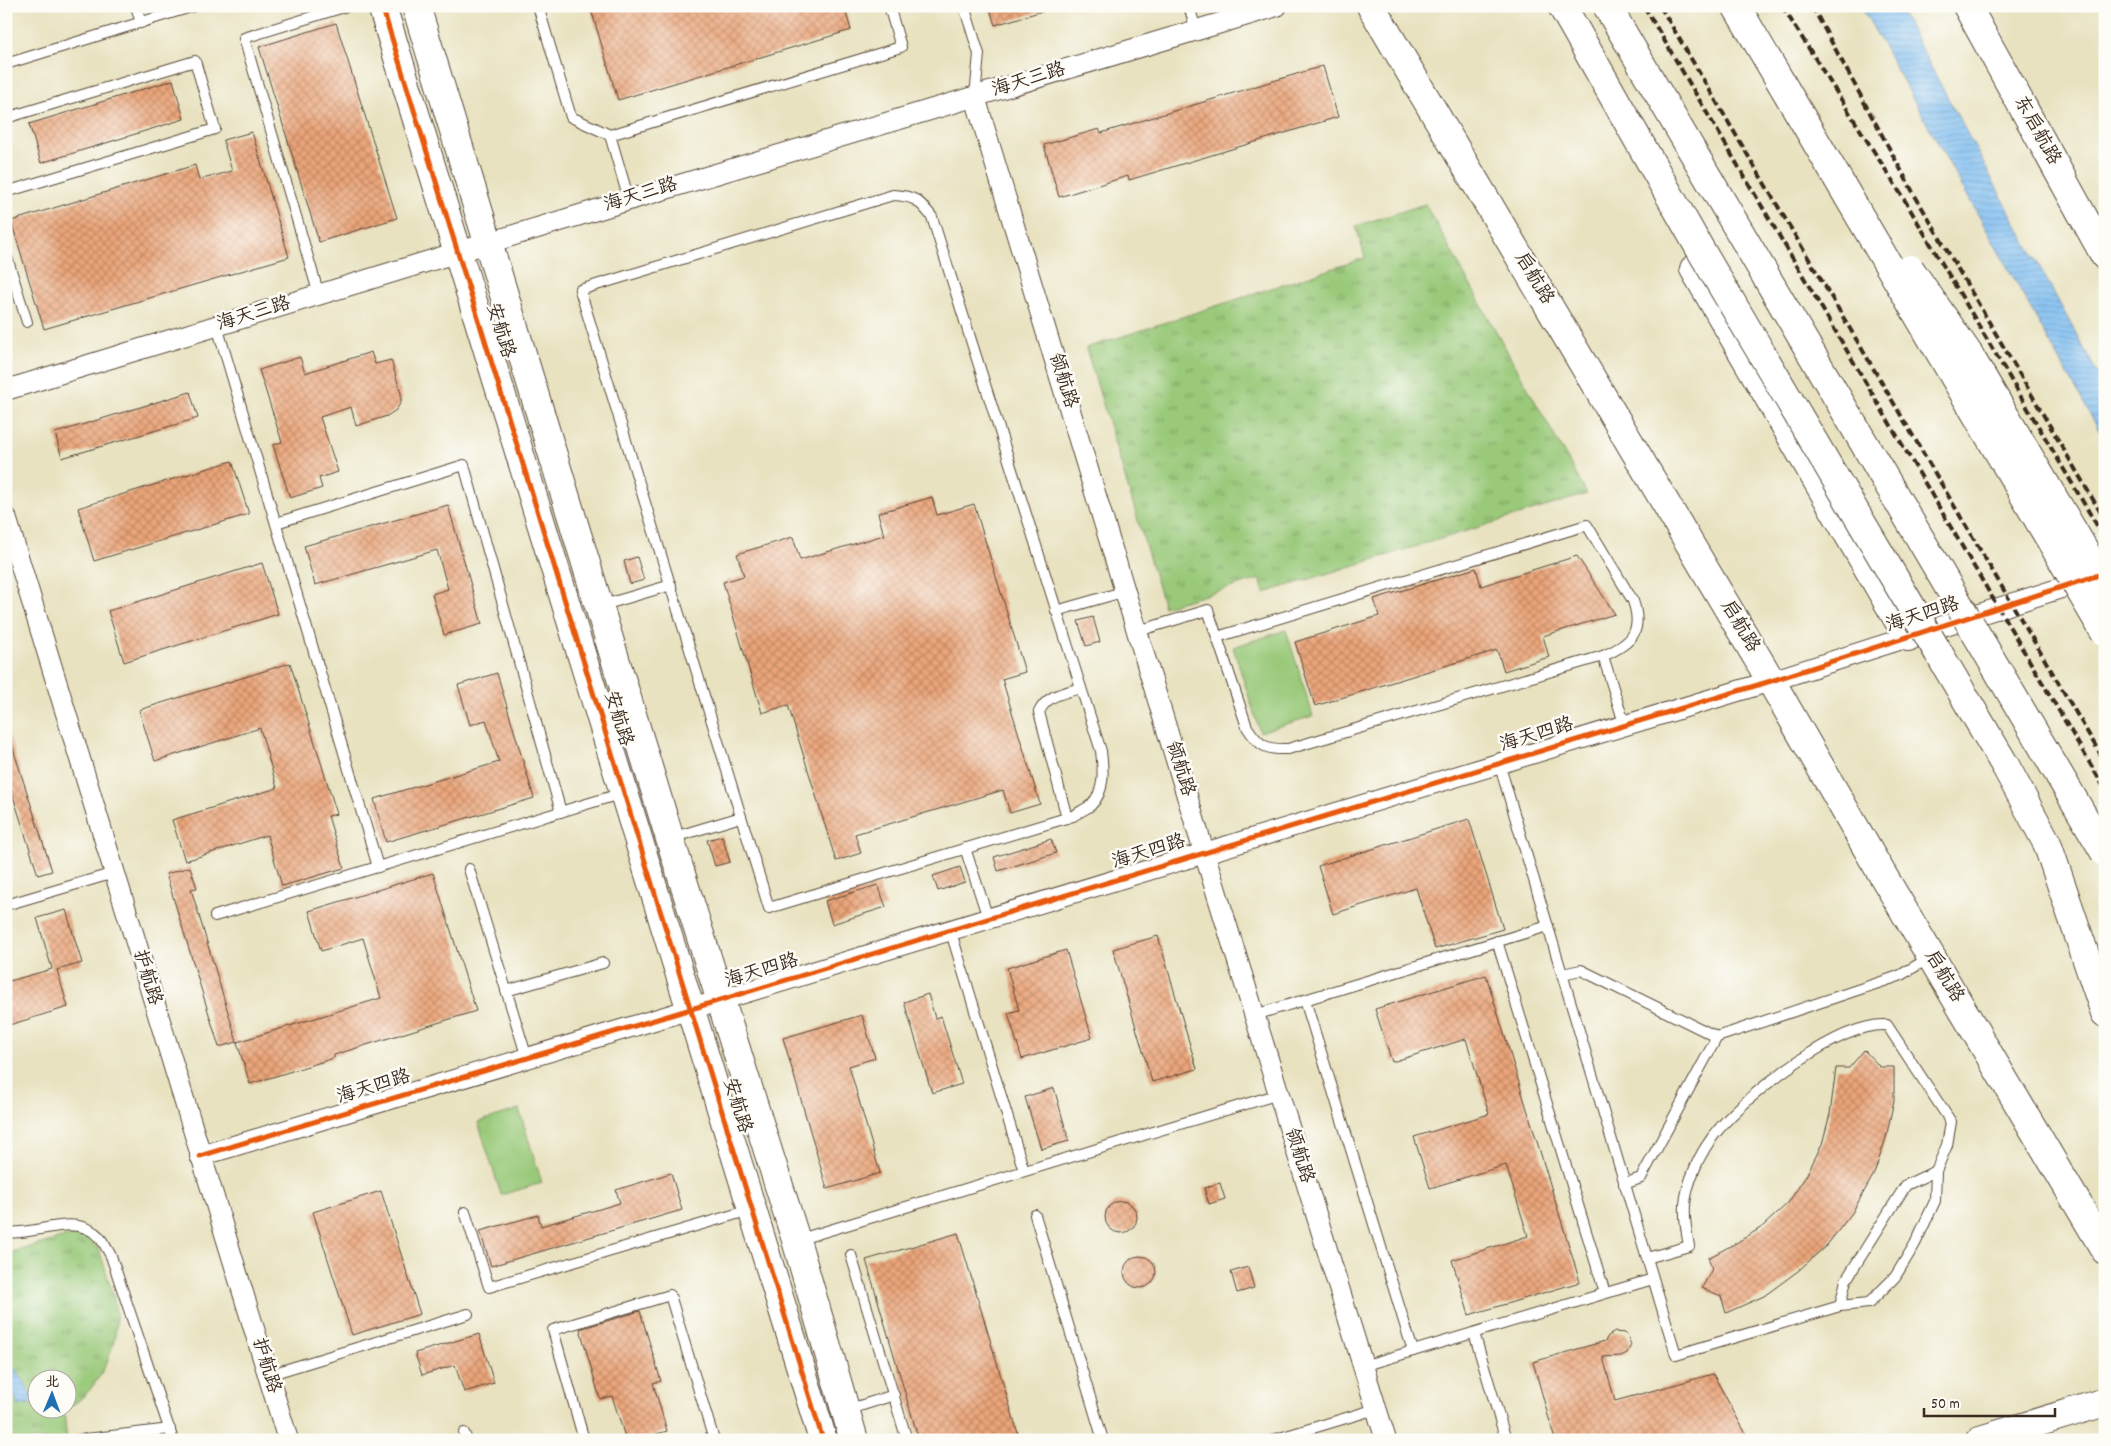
<svg xmlns="http://www.w3.org/2000/svg" width="2111" height="1446" font-family="Dekko,'LXGW WenKai TC',sans-serif">
	<style>
		.grass { fill: url(#grass-tufts); stroke: #6a7a4c }
		.pitch { fill: #99c979; stroke: #6a7a4c }
		.water { fill: url(#water-rules); stroke: #5c7488 }
		.building { fill: url(#building-cross-hatch) }
		.lines { fill: none; stroke-linecap: round; stroke-linejoin: round }
		.lane-casing { stroke: #554636; stroke-width: 12 }
		.street-casing { stroke: #554636; stroke-width: 22 }
		.secondary-casing { stroke: #554636; stroke-width: 30 }
		.highway-casing { stroke: #554636; stroke-width: 30 }
		.lane { stroke: #fff; stroke-width: 10 }
		.street { stroke: #fff; stroke-width: 20 }
		.secondary { stroke: #fff; stroke-width: 28 }
		.highway { stroke: #fff; stroke-width: 28 }
		.rail { stroke: #3b2a1e; stroke-width: 4; stroke-dasharray: 8 4; stroke-linecap: butt }
		.highway-bridge-casing { stroke: #554636; stroke-width: 30; stroke-linecap: butt }
		.highway-bridge { stroke: #fff; stroke-width: 28 }
		.cycleway-casing { stroke: #fdfcf7; stroke-width: 8 }
		.cycleway { stroke: #e8590c; stroke-width: 5 }
		.labels { text-anchor: middle; dominant-baseline: central; stroke-width: 5; stroke-linejoin: round; paint-order: stroke }
		.street-label { font-size: 19px; fill: #3b2a1e; stroke: #fdfcf7 }
	</style>
	<defs>
		<pattern id="grass-tufts" width="24" height="20" patternUnits="userSpaceOnUse" patternTransform="scale(1.25)"><rect width="24" height="20" fill="#99c979"/><path d="M3 7l-1-3M5 7V3M7 7l1-3M15 17l-1-3M17 17v-4M19 17l1-3" fill="none" stroke="#7ea363"/></pattern>
		<pattern id="water-rules" width="6" height="5" patternUnits="userSpaceOnUse" patternTransform="scale(1.25)"><rect width="6" height="5" fill="#7dbdf2"/><path d="M0 2.5h6" fill="none" stroke="#689ac3"/></pattern>
		<pattern id="building-cross-hatch" width="8" height="8" patternUnits="userSpaceOnUse" patternTransform="scale(1.25)"><rect width="8" height="8" fill="#eba57a"/><path d="M0 0l8 8M0 8l8-8" fill="none" stroke="#c08763"/></pattern>
	</defs>
	<rect width="100%" height="100%" fill="#fdfcf7"/>
	<filter id="ink" filterUnits="userSpaceOnUse"><feTurbulence type="fractalNoise" baseFrequency=".02" numOctaves="2"/><feDisplacementMap in="SourceGraphic" scale="10" xChannelSelector="R" yChannelSelector="G"/><feConvolveMatrix kernelMatrix="1 2 1 2 8 2 1 2 1" color-interpolation-filters="sRGB"/></filter>
	<filter id="wash" filterUnits="userSpaceOnUse"><feTurbulence type="fractalNoise" baseFrequency=".0096" numOctaves="4" result="noise"/><feDisplacementMap in="SourceGraphic" scale="20" xChannelSelector="R" yChannelSelector="G"/><feGaussianBlur stdDeviation="1.12" result="paint"/><feColorMatrix in="noise" values="0 0 0 0 0 0 0 0 0 0 0 0 0 0 0 0 0 1.4 0 .05"/><feComposite in="paint" operator="in"/></filter>
	<g filter="url(#wash)">
		<rect width="100%" height="100%" fill="#e8e2c0"/>
		<!-- grass -->
		<g class="grass">
			<path d="M1425 204 1587 494 1264 593 1260 579 1164 607 1086 348 1365 258 1356 226Z"/>
			<path d="M72 1235C99 1240 100 1251 107 1275 110 1285 114 1295 115 1305 121 1335 107 1372 86 1394 81 1399 74 1404 68 1408V1378H38V1408L67 1409 64 1411 67 1440H6V1254Z"/>
		</g>
		<!-- pitch -->
		<g class="pitch">
			<path d="M1286 630 1313 716 1260 732 1233 647Z"/>
			<path d="M519 1109 542 1183 501 1195 478 1122Z"/>
		</g>
		<!-- water -->
		<g class="water">
			<path d="M1861 6H1898L2105 387V441Z"/>
			<path d="M6 1361C20 1371 28 1387 34 1403L18 1406 15 1396 9 1398 6 1391Z"/>
		</g>
		<g id="blocks">
			<!-- building -->
			<g class="building">
				<path d="M590 6H844L851 30 618 100Z"/>
				<path d="M989 6H1045L1046 10 995 25Z"/>
				<path d="M336 23 397 218 319 242 259 47Z"/>
				<path d="M1323 66 1338 117 1129 180 1128 176 1059 197 1044 145 1099 129 1101 133Z"/>
				<path d="M173 80 184 119 41 163 29 124Z"/>
				<path d="M252 132 289 257 44 329 11 221 195 165 199 180 232 171 223 140Z"/>
				<path d="M371 352 375 364 391 360 401 393V402L396 410 387 416 356 426 351 407 320 417 338 472 319 478 322 488 290 498 273 445 282 442 259 370 300 357 305 373Z"/>
				<path d="M190 392 198 418 62 458 55 433Z"/>
				<path d="M232 461 249 514 94 561 78 508Z"/>
				<path d="M932 497 937 515 974 504 1025 672 1002 679 1040 804 1010 813 1003 790 855 834 861 853 836 861 788 705 762 713 723 582 744 576 737 554 793 537 800 560 884 535 878 513Z"/>
				<path d="M448 505 482 624 444 635 432 594 448 589 437 550 315 585 304 546Z"/>
				<path d="M1577 556 1615 614 1543 636 1549 657 1504 671 1497 650 1315 706 1295 642 1379 616 1374 599 1476 568 1481 586Z"/>
				<path d="M637 557 644 580 630 584 624 561Z"/>
				<path d="M262 563 278 614 124 662 108 611Z"/>
				<path d="M1093 617 1100 642 1086 646 1078 621Z"/>
				<path d="M290 663 337 814 328 816 344 868 282 886 267 835 185 861 172 820 277 788 260 728 155 761 139 710Z"/>
				<path d="M497 673 534 798 386 842 374 799 499 762 486 720 470 725 458 685Z"/>
				<path d="M6 736H9L52 871 38 875 6 774Z"/>
				<path d="M1469 819 1503 929 1435 949 1416 888 1333 914 1318 866Z"/>
				<path d="M722 836 730 862 715 866 707 840Z"/>
				<path d="M1051 839 1056 853 998 871 994 857Z"/>
				<path d="M190 867 197 888 191 889 237 1042 219 1047 166 874Z"/>
				<path d="M960 867 965 882 938 891 933 876Z"/>
				<path d="M433 873 476 1011 334 1055V1058L250 1084 237 1042 381 998 363 938 321 951 309 911Z"/>
				<path d="M878 885 886 907 832 924 825 901Z"/>
				<path d="M66 910 82 963 57 970 68 1007 6 1026V982L52 969 37 918Z"/>
				<path d="M1158 936 1197 1069 1152 1082 1113 949Z"/>
				<path d="M1066 950 1092 1038 1022 1059 1008 1013 1019 1010 1007 968Z"/>
				<path d="M1486 975 1580 1282 1469 1315 1452 1260 1528 1236 1506 1165 1430 1188 1414 1137 1489 1114 1466 1039 1392 1062 1375 1009Z"/>
				<path d="M928 994 935 1018 941 1016 962 1084 932 1093 904 1002Z"/>
				<path d="M862 1015 875 1058 849 1066 880 1173 827 1189 783 1038Z"/>
				<path d="M1864 1050 1880 1067H1894V1100L1886 1138 1874 1174 1852 1213 1827 1245 1798 1271 1764 1296 1726 1313 1721 1296 1702 1288 1712 1269 1708 1258 1738 1242 1762 1227 1788 1203 1806 1176 1822 1144 1830 1114 1836 1068H1849Z"/>
				<path d="M1054 1088 1069 1141 1041 1149 1025 1097Z"/>
				<path d="M671 1173 682 1210 491 1266 480 1231 538 1215 541 1226 620 1203 616 1190Z"/>
				<path d="M1220 1183 1225 1199 1209 1204 1204 1188Z"/>
				<path d="M381 1191 420 1314 352 1335 313 1212Z"/>
				<circle cx="1121" cy="1217" r="16"/>
				<path d="M958 1233 1020 1440H919L866 1260Z"/>
				<circle cx="1140" cy="1272" r="16"/>
				<path d="M1248 1267 1254 1288 1237 1293 1231 1272Z"/>
				<path d="M640 1311 661 1381 653 1383 667 1431 637 1440H626L612 1396 600 1399 580 1329Z"/>
				<path d="M1615 1332 1625 1333 1628 1337 1631 1345 1627 1353 1621 1356 1603 1357 1615 1401 1713 1374 1746 1434 1726 1440H1555L1533 1362 1605 1341 1608 1336Z"/>
				<path d="M479 1334 494 1383 464 1392 455 1365 422 1375 415 1353Z"/>
			</g>
		</g>
	</g>
	<g filter="url(#ink)">
		<use href="#blocks" fill-opacity="0" stroke="#554636" stroke-width="1"/>
		<g class="lines">
			<!-- lane casing -->
			<g class="lane-casing">
				<g id="lane">
					<path d="M136 6 141 23"/>
					<path d="M538 6 571 117 610 135 629 200"/>
					<path d="M964 6 979 54 975 97"/>
					<path d="M1189 6 1196 30"/>
					<path d="M6 64 194 6"/>
					<path d="M6 118 195 61 215 129 6 192"/>
					<path d="M610 135 901 47 889 6"/>
					<path d="M893 195C914 196 919 200 932 217L1101 751C1103 768 1106 791 1091 805 1086 809 1079 812 1073 816L769 908 580 290Z"/>
					<path d="M6 254 27 322"/>
					<path d="M319 295 244 38 347 6"/>
					<path d="M217 326 378 867"/>
					<path d="M276 523 464 465 561 812"/>
					<path d="M600 606 671 585"/>
					<path d="M1056 611 1126 591"/>
					<path d="M1138 631 1208 610 1247 727C1259 746 1266 750 1288 749L1603 656 1625 726"/>
					<path d="M1217 637 1587 525 1633 601C1644 633 1630 644 1603 656"/>
					<path d="M1499 763 1676 1355 1840 1306 1869 1303 1895 1277 1915 1244 1935 1201 1936 1171 1947 1145 1951 1122 1887 1025C1839 1022 1749 1093 1719 1129 1710 1139 1700 1155 1695 1168 1682 1198 1683 1214 1689 1246L1647 1258"/>
					<path d="M1067 818 1039 712C1047 695 1063 693 1081 688"/>
					<path d="M671 838 741 817"/>
					<path d="M965 848 988 918"/>
					<path d="M469 869 527 1058"/>
					<path d="M6 905 114 873"/>
					<path d="M215 916 623 793"/>
					<path d="M950 929 1024 1171"/>
					<path d="M1497 941 1605 1293"/>
					<path d="M1562 974 1581 970 1717 1037 1641 1178 1624 1184"/>
					<path d="M506 991 603 963"/>
					<path d="M1305 1000 1413 1351"/>
					<path d="M1255 1015 1548 926"/>
					<path d="M1717 1037 1899 976 1931 957"/>
					<path d="M465 1212 489 1287 750 1210"/>
					<path d="M1035 1215 1103 1440"/>
					<path d="M6 1232C35 1236 70 1214 95 1233 102 1238 107 1249 111 1256L173 1440"/>
					<path d="M797 1240 1279 1094"/>
					<path d="M851 1255 907 1440"/>
					<path d="M1840 1306 1846 1280 1906 1185 1936 1171"/>
					<path d="M1474 1333 1506 1440"/>
					<path d="M1363 1366 1653 1279"/>
					<path d="M268 1375 468 1314"/>
					<path d="M847 1410 894 1395"/>
					<path d="M464 1433 467 1440"/>
					<path d="M78 1440 170 1429"/>
					<path d="M584 1440 553 1330 670 1295 714 1440"/>
					<path d="M1273 1440 1376 1409"/>
				</g>
			</g>
			<!-- street casing -->
			<g class="street-casing">
				<g id="street">
					<path d="M975 97 1204 852 1386 1440"/>
					<path d="M6 390 629 200 1277 6"/>
					<path d="M6 517 288 1440"/>
					<path d="M200 1156 691 1009 1771 681 2089 579"/>
				</g>
			</g>
			<!-- secondary casing -->
			<g class="secondary-casing">
				<g id="secondary">
					<path d="M382 6 823 1440"/>
					<path d="M416 6 670 839 796 1240 854 1440"/>
					<path d="M1371 6 1771 681 1872 857 2105 1250"/>
					<path d="M1967 6 2105 256"/>
					<path d="M1980 1440 2105 1402"/>
				</g>
			</g>
			<!-- highway casing -->
			<g class="highway-casing">
				<g id="highway">
					<path d="M1694 269 1908 637"/>
					<path d="M1938 652 2006 767 2047 843 2105 1013"/>
				</g>
			</g>
			<!-- lane -->
			<use href="#lane" class="lane"/>
			<!-- street -->
			<use href="#street" class="street"/>
			<!-- secondary -->
			<use href="#secondary" class="secondary"/>
			<!-- highway -->
			<use href="#highway" class="highway"/>
			<!-- rail -->
			<g class="rail">
				<path d="M1644 6 2105 789"/>
				<path d="M1660 6 2105 762"/>
				<path d="M1782 6 1904 199 2105 539"/>
				<path d="M1812 6 1914 194 2105 520"/>
			</g>
			<!-- highway-bridge casing -->
			<g class="highway-bridge-casing">
				<g id="highway-bridge">
					<path d="M1562 6 1700 249 1938 652"/>
					<path d="M1607 6 2105 853"/>
					<path d="M1736 6 2105 633"/>
					<path d="M1910 269 1968 353 2105 585"/>
				</g>
			</g>
			<!-- highway-bridge -->
			<use href="#highway-bridge" class="highway-bridge"/>
			<!-- cycleway casing -->
			<g class="cycleway-casing">
				<g id="cycleway">
					<path d="M382 6 823 1440"/>
					<path d="M200 1156 691 1009 1771 681 2105 573"/>
				</g>
			</g>
			<!-- cycleway -->
			<use href="#cycleway" class="cycleway"/>
		</g>
	</g>
	<g class="labels">
		<!-- street labels -->
		<g class="street-label">
			<text transform="translate(1029 81) rotate(-17)">海天三路</text>
			<text transform="translate(2036 131) rotate(61)">东启航路</text>
			<text transform="translate(641 196) rotate(-17)">海天三路</text>
			<text transform="translate(1533 279) rotate(59)">启航路</text>
			<text transform="translate(254 315) rotate(-17)">海天三路</text>
			<text transform="translate(499 331) rotate(73)">安航路</text>
			<text transform="translate(1062 381) rotate(73)">领航路</text>
			<text transform="translate(1923 616) rotate(-18)">海天四路</text>
			<text transform="translate(1739 627) rotate(59)">启航路</text>
			<text transform="translate(617 719) rotate(73)">安航路</text>
			<text transform="translate(1537 736) rotate(-17)">海天四路</text>
			<text transform="translate(1179 769) rotate(73)">领航路</text>
			<text transform="translate(1149 853) rotate(-17)">海天四路</text>
			<text transform="translate(762 972) rotate(-17)">海天四路</text>
			<text transform="translate(1943 977) rotate(59)">启航路</text>
			<text transform="translate(146 978) rotate(73)">护航路</text>
			<text transform="translate(374 1088) rotate(-17)">海天四路</text>
			<text transform="translate(736 1106) rotate(73)">安航路</text>
			<text transform="translate(1298 1156) rotate(73)">领航路</text>
			<text transform="translate(265 1366) rotate(73)">护航路</text>
		</g>
	</g>
	<!-- margin -->
	<rect width="2111" height="1446" fill="none" stroke="#fdfcf7" stroke-width="25"/>
	<!-- north arrow -->
	<g transform="translate(52 1394) rotate(1)"><circle r="24" fill="#fdfcf7" stroke="#afa8a0"/>
	<path d="M0-4L9 19L0 12L-9 19Z" fill="#1f6fb2"/>
	<text y="-8" font-size="14" font-weight="bold" text-anchor="middle" fill="#3b2a1e">北</text>
	</g>
	<!-- scale -->
	<path d="M1924 1408v8h131v-8" fill="none" stroke="#3b2a1e" stroke-width="2.5"/>
	<text x="1931" y="1408" font-size="15" fill="#3b2a1e" stroke="#fdfcf7" stroke-width="4" paint-order="stroke">50 m</text>
</svg>
